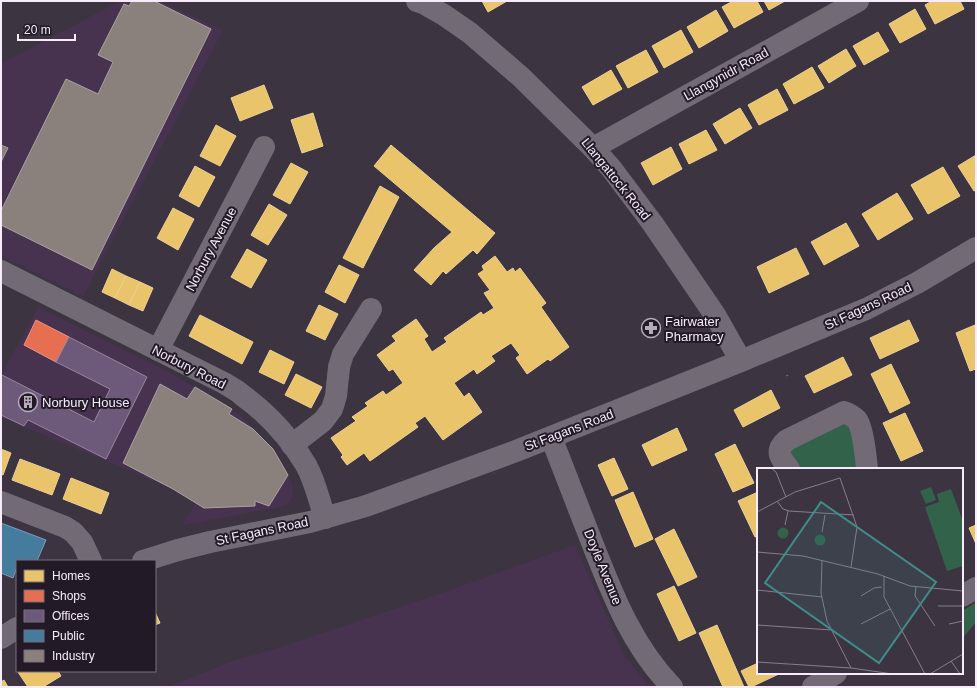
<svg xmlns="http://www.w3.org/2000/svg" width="977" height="688" font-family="Helvetica,sans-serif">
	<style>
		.built { fill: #473350 }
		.green { fill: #33624a }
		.homes { fill: #e9c46a; stroke: #edd096 }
		.shops { fill: #e76f51; stroke: #ec9484 }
		.offices { fill: #6d597a; stroke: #9685a1 }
		.public { fill: #457b9d; stroke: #7a9dba }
		.industry { fill: #8a817c; stroke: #aba1a2 }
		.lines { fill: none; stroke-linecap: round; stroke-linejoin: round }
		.path { stroke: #746d78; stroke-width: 2.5; stroke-dasharray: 1 3; stroke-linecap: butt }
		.minor { stroke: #726a75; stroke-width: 22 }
		.labels { text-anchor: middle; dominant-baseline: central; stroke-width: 4; stroke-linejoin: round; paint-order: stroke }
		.street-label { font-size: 13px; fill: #f7ebfc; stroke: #221a26 }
		.poi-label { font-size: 13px; fill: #f7ebfc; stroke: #221a26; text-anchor: start }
		.inset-road { fill: none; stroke: #877d8c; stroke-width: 1 }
		.view { fill: #3d8d8a; fill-opacity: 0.15; stroke: #3d8d8a; stroke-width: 2 }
		.inset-edge { fill: none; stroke: #f7ebfc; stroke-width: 2 }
	</style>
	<rect width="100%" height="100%" fill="#3d3441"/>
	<!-- built -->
	<g class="built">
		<path d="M120 1H160L223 30 83 296 1 255V64Z"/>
		<path d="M38 307 165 370 225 405 240 415 273 449 288 475 292 484 293 496 288 504 280 507 182 525 196 503 174 489 1 417V376Z"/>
		<path d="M575 545 625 657 650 687H167L233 661 281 647 442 593Z"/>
	</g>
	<!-- green -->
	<g class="green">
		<path d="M839 423 846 424 850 427 860 469H798L789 454 792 447Z"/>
		<path d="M975 603H976V622L962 639V611Z"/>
	</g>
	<!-- homes -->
	<g class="homes">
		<path d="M482 1H507L488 12Z"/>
		<path d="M733 1H757L763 12 734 28 722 7Z"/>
		<path d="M764 1H785L769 10Z"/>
		<path d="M932 1H960L964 9 935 24 925 5Z"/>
		<path d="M915 9 926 29 900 43 889 24Z"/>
		<path d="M716 10 728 31 699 48 687 27Z"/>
		<path d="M681 30 693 52 664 68 652 46Z"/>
		<path d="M878 32 889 51 864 65 853 46Z"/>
		<path d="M846 49 856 66 829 83 818 66Z"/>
		<path d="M646 50 658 72 628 88 616 66Z"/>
		<path d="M812 67 824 88 794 104 783 84Z"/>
		<path d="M611 70 622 89 593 105 582 87Z"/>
		<path d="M264 85 273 108 240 121 231 98Z"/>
		<path d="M777 89 788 110 759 125 748 105Z"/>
		<path d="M740 108 752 128 725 144 713 124Z"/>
		<path d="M313 113 323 146 302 153 291 120Z"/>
		<path d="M216 125 236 136 220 166 200 156Z"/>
		<path d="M706 130 717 150 689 164 679 144Z"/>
		<path d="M391 145 495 233 477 254 473 250 446 274 443 271 431 285 414 270 434 248 452 232 374 166Z"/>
		<path d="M671 147 682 169 653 185 641 163Z"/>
		<path d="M976 155V190L974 191 958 166Z"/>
		<path d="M291 163 308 172 290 204 273 195Z"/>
		<path d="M195 166 215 177 199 207 179 196Z"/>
		<path d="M943 167 960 196 928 214 911 185Z"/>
		<path d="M380 186 399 197 363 268 343 258Z"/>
		<path d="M897 193 913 219 878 240 862 214Z"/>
		<path d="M269 204 287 215 268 245 251 235Z"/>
		<path d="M173 208 194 219 178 250 157 238Z"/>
		<path d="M846 223 859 246 824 265 811 242Z"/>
		<path d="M796 248 809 274 769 293 757 267Z"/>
		<path d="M247 249 267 260 251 288 231 277Z"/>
		<path d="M495 256 507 272 513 268 515 272 520 268 546 303 541 307 569 347 550 361 548 359 527 374 516 358 520 355 511 343 491 356 495 361 477 374 474 369 454 383 464 397 469 393 482 412 443 440 425 416 415 423 418 427 370 461 364 453 347 465 341 457 343 455 331 438 356 421 352 417 368 406 365 403 383 391 386 395 403 383 393 369 389 371 377 355 396 341 392 336 416 319 428 336 424 339 432 352 447 342 444 338 481 312 483 315 494 308 484 293 490 290 478 274 484 270 482 266Z"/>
		<path d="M339 265 359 275 345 303 325 292Z"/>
		<path d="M112 269 126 276 115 298 102 292Z"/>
		<path d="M126 276 140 282 129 305 115 298Z"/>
		<path d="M140 282 153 288 143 311 129 305Z"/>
		<path d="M319 305 338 314 325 340 306 331Z"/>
		<path d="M200 315 253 342 242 364 189 336Z"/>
		<path d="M909 320 919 341 880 359 870 338Z"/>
		<path d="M975 325 976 369 970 371 956 333Z"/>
		<path d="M270 350 294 362 284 384 259 372Z"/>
		<path d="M843 357 852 375 814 393 805 376Z"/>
		<path d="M891 364 910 403 890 413 871 374Z"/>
		<path d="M296 374 322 387 311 408 285 395Z"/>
		<path d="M771 390 780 408 743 427 734 410Z"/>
		<path d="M905 413 923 451 901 461 883 423Z"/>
		<path d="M677 428 687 450 652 466 642 445Z"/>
		<path d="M735 444 754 483 733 492 715 454Z"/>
		<path d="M1 449 11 453 3 475 1 474Z"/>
		<path d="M614 458 628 489 612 496 598 465Z"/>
		<path d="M20 459 60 474 52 495 12 480Z"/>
		<path d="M71 478 109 493 101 514 63 499Z"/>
		<path d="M633 492 653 539 635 547 615 500Z"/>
		<path d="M758 492V536L755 537 738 501Z"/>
		<path d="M976 525V544L969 528Z"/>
		<path d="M674 529 697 577 678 586 655 539Z"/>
		<path d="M674 586 696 633 679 641 657 594Z"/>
		<path d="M155 612 160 623 155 625Z"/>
		<path d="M717 625 744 687H723L699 633Z"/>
		<path d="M758 663V673H781L751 687H749L741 671Z"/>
		<path d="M20 671H58L61 676 43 687H28L18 672Z"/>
		<path d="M4 680 8 687H1V682Z"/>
	</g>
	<!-- shops -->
	<path class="shops" d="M36 320 69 337 56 362 24 345Z"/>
	<!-- offices -->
	<path class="offices" d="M69 337 147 377 106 459 28 420 24 426 1 415V377L2 375 94 422 110 389 56 362Z"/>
	<!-- public -->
	<path class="public" d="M1 523 46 540 37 561H17V567L13 578 1 573Z"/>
	<!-- industry -->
	<g class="industry">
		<path d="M132 1H140L143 2 144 1H154L211 29 92 270 1 225V211L66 79 98 94 113 62 98 55 124 4 129 6Z"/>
		<path d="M1 145 8 148 1 162Z"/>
		<path d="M160 384 187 399 195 387 232 409 229 414 253 429 273 449 288 475 269 506 255 501V506L204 508 173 489 123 463Z"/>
	</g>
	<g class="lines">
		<!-- path -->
		<path class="path" d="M787 375 788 377"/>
		<!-- minor -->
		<g class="minor">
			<path d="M417 1 423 3 444 15 470 33 521 77 593 148 611 168 653 224 715 315 741 361"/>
			<path d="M593 148 858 1"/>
			<path d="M1 271 224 383C230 387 237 390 242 395 267 413 290 438 306 465 315 481 319 500 325 518"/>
			<path d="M158 350 264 147"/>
			<path d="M551 437C565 473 579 509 593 545 613 596 633 647 672 687"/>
			<path d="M292 445 323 421 332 409 336 396 339 367 343 354 371 309"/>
			<path d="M789 469C780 457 774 451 787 440L844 412C849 414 853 416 857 420 863 428 866 458 867 469"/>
			<path d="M1 502 65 527 73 532 82 542 91 561"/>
			<path d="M143 561 178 550 210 542 310 522 366 506 516 451 741 361 866 309 917 283 976 248"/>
			<path d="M962 596 976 588"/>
			<path d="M1 638 17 628"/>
			<path d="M813 687 836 673"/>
		</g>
	</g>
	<!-- icons -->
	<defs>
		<g id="pharmacy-ring" transform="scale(1)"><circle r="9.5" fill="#221a26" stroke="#b6abbb" stroke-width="1.5"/><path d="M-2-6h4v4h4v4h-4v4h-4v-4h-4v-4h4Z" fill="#b6abbb"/></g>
		<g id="building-ring" transform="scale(1)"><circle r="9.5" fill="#221a26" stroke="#b6abbb" stroke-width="1.5"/><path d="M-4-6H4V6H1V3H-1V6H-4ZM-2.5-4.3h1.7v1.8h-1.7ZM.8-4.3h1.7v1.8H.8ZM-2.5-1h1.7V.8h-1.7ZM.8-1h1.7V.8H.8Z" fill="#b6abbb"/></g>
	</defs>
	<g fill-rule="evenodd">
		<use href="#pharmacy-ring" x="651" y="328"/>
		<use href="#building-ring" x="28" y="402"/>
	</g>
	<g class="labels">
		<!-- street labels -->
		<g class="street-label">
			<text transform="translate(726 74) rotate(-29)">Llangynidr Road</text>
			<text transform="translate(616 179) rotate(51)">Llangattock Road</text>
			<text transform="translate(211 249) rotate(-62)">Norbury Avenue</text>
			<text transform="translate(868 306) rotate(-25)">St Fagans Road</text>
			<text transform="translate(189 367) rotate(27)">Norbury Road</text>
			<text transform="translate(569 430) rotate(-21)">St Fagans Road</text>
			<text transform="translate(262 531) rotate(-12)">St Fagans Road</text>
			<text transform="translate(603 567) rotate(68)">Doyle Avenue</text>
		</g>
		<!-- poi labels -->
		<g class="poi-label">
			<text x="665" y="321">Fairwater<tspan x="665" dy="15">Pharmacy</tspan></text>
			<text x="42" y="402">Norbury House</text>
		</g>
	</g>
	<!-- overview -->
	<g transform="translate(757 468)">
		<rect width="206" height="206" fill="#3d3441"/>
		<path d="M174 19 179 32 169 36 163 23ZM194 21 206 53V98L190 103 168 39 182 34 180 26ZM20.5 65a5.5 5.5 0 1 1 11 0a5.5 5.5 0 1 1-11 0ZM57.5 72a5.5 5.5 0 1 1 11 0a5.5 5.5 0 1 1-11 0Z" fill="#33624a"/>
		<path class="inset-road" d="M14 0 19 4 29 29M20 33 26 41 32 43 97 47M0 44 38 24 83 10 100 59 94 99M28 57 31 43M65 64 68 47M0 84 46 88 121 106 153 118 206 123M65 92 64 125 70 153 94 200M127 108V129L168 206M159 119 158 128 178 158M0 122 65 129M104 128 117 120 125 119M181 138H206M104 156 133 141M192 156 206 153M0 157 75 162M194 193 203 206M0 194 94 200 136 206M173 206 206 186"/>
		<path class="view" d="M64 34 179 114 122 195 8 115Z"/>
		<rect width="206" height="206" class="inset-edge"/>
	</g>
	<!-- border -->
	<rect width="977" height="688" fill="none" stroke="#f7ebfc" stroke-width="4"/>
	<!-- legend -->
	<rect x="16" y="560" width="140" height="112" fill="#221a26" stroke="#776e7c"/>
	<rect x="24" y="570" width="20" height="12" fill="#e9c46a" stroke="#776e7c"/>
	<text x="52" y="580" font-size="12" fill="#f7ebfc">Homes</text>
	<rect x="24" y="590" width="20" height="12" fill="#e76f51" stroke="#776e7c"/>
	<text x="52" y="600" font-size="12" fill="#f7ebfc">Shops</text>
	<rect x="24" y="610" width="20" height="12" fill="#6d597a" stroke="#776e7c"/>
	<text x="52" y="620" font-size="12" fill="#f7ebfc">Offices</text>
	<rect x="24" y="630" width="20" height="12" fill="#457b9d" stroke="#776e7c"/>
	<text x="52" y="640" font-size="12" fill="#f7ebfc">Public</text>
	<rect x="24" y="650" width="20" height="12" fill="#8a817c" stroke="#776e7c"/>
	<text x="52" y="660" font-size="12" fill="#f7ebfc">Industry</text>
	<!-- scale -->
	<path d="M18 34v6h57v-6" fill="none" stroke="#f7ebfc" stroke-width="2"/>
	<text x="24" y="34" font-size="12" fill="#f7ebfc" stroke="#221a26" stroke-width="3" paint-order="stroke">20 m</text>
</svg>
